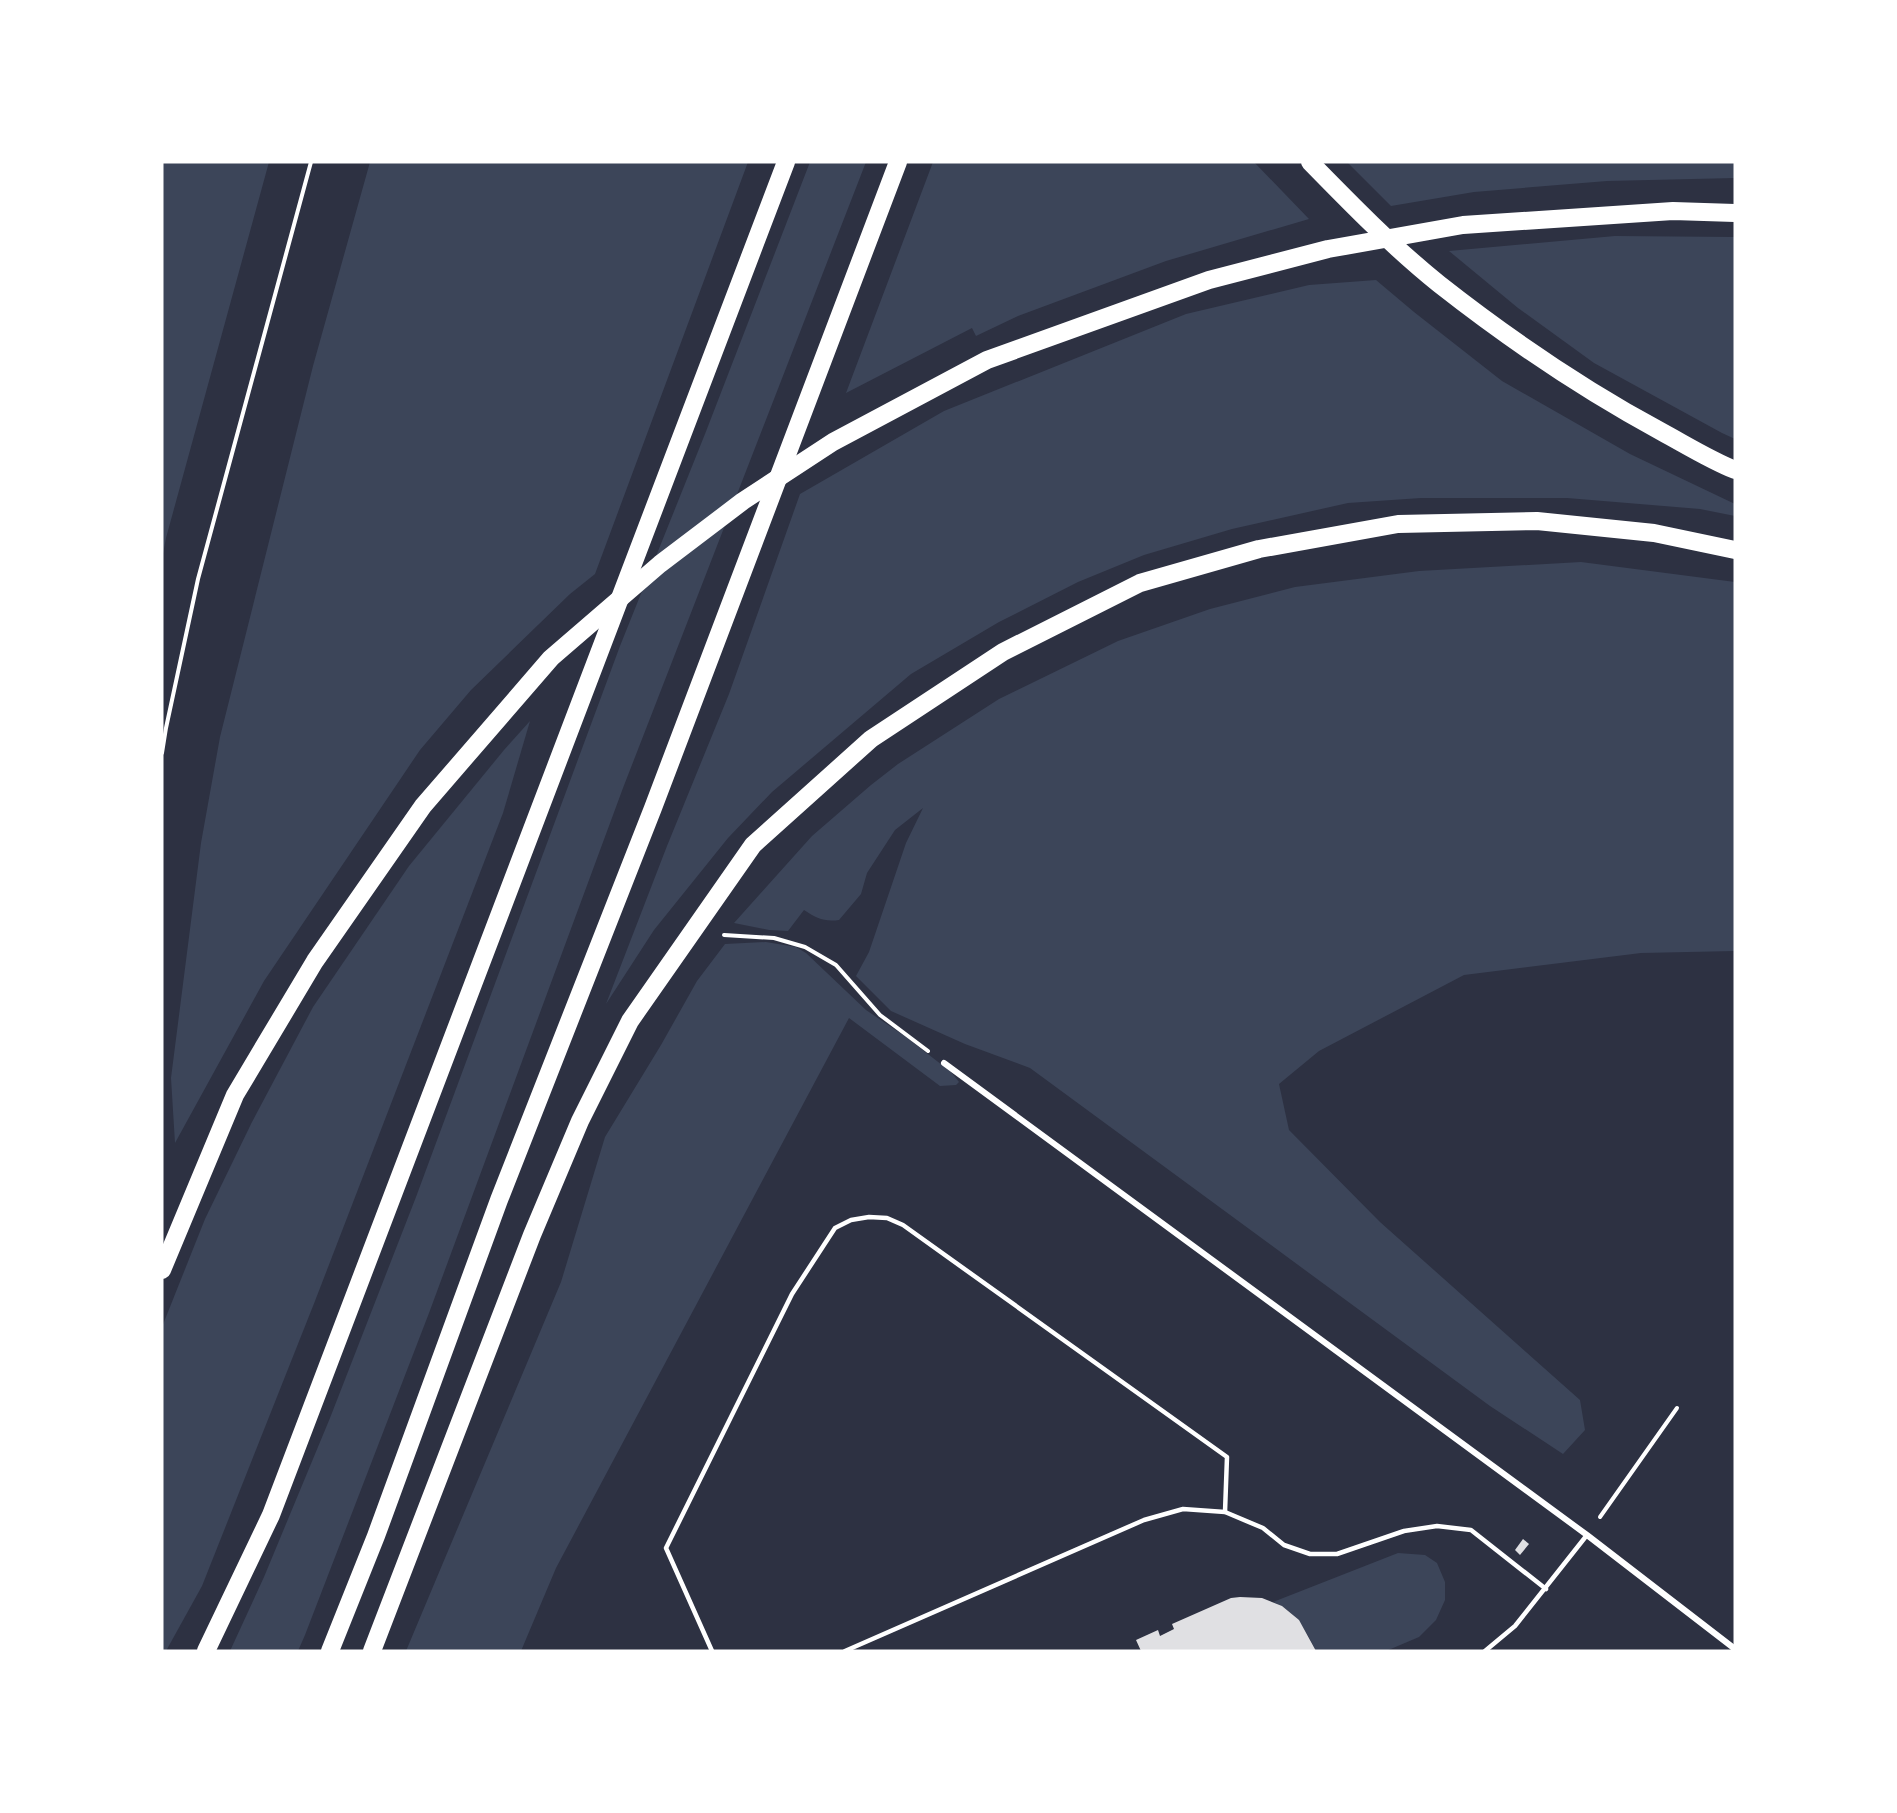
<svg xmlns="http://www.w3.org/2000/svg" width="1897" height="1813" font-family="Cabin,sans-serif">
	<style>
		.green { fill: #3c4559 }
		.building { fill: #e0e0e3 }
		.lines { fill: none; stroke-linecap: round; stroke-linejoin: round }
		.path { stroke: #fff; stroke-width: 4 }
		.service { stroke: #fff; stroke-width: 4.5 }
		.minor { stroke: #fff; stroke-width: 6 }
		.motorway { stroke: #fff; stroke-width: 18 }
	</style>
	<rect width="100%" height="100%" fill="#2d3142"/>
	<!-- green -->
	<g class="green">
		<path d="M162 162H269L166 538 162 559Z"/>
		<path d="M370 162H748L595 574 570 594 471 690 420 750 264 981 175 1143 171 1078 201 843 220 737 313 366Z"/>
		<path d="M810 162H866L623 788 429 1313 305 1635 298 1651H230L264 1577 330 1418 416 1197 620 646 705 434Z"/>
		<path d="M933 162H1254L1309 219 1166 261 1018 316 976 336 972 328 846 393Z"/>
		<path d="M1347 162H1735V178L1607 181 1474 192 1391 206Z"/>
		<path d="M1615 236 1735 237V439L1722 433 1594 363 1518 308 1449 251Z"/>
		<path d="M1376 280 1414 312 1502 381 1630 454 1735 504V516L1700 509 1567 498H1421L1348 503 1232 529 1144 555 1078 582 999 622 911 674 772 792 728 838 654 930 606 1004 667 846 729 694 800 494 944 411 1186 314 1309 285Z"/>
		<path d="M1581 562 1735 582V951L1641 953 1464 975 1319 1051 1279 1084 1289 1130 1380 1222 1580 1400 1585 1430 1563 1454 1490 1406 1030 1068 965 1044 891 1011 856 976 869 952 906 843 923 808 895 830 867 873 861 894 839 920C824 922 816 918 804 910L788 931 769 930 734 923 812 836 871 785 898 764 999 699 1118 641 1210 609 1295 587 1419 571Z"/>
		<path d="M530 721 503 813 315 1301 202 1586 166 1651H162V1327L205 1219 252 1122 313 1007 409 866 504 750Z"/>
		<path d="M766 942 796 947 806 953 866 1010 906 1037 951 1072 959 1082 956 1085 940 1086 849 1018 556 1568 521 1651H406L561 1282 605 1137 661 1045 697 981 725 944Z"/>
		<path d="M1398 1553 1425 1555 1437 1563 1445 1582V1600L1436 1620 1419 1637 1386 1651H1316C1306 1630 1295 1611 1273 1602Z"/>
	</g>
	<!-- building -->
	<g class="building">
		<path d="M1523 1539 1529 1544 1520 1555 1515 1550Z"/>
		<path d="M1240 1597 1262 1598 1282 1606 1299 1620 1316 1651H1141L1136 1640 1158 1630 1160 1636 1174 1629 1172 1624 1231 1598Z"/>
	</g>
	<g class="lines">
		<!-- path -->
		<g class="path">
			<path d="M162 753 166 728 198 579 311 162"/>
			<path d="M724 935 774 938 805 947 836 965 880 1015 928 1051"/>
			<path d="M1600 1517 1677 1408"/>
		</g>
		<!-- service -->
		<g class="service">
			<path d="M712 1651 666 1548 792 1294 835 1228 851 1220 869 1217 887 1218 903 1225 1227 1457 1225 1512"/>
			<path d="M845 1651 1144 1520 1183 1509 1225 1512 1263 1528 1284 1545 1310 1554H1337L1404 1531 1437 1526 1471 1530 1546 1589"/>
			<path d="M1485 1651 1515 1626 1587 1535"/>
		</g>
		<!-- minor -->
		<path class="minor" d="M944 1063 1587 1535 1735 1649"/>
		<!-- motorway -->
		<g class="motorway">
			<path d="M1310 162C1351 204 1393 247 1439 284 1509 339 1584 390 1662 432 1686 445 1710 460 1735 470"/>
			<path d="M162 1270 235 1095 315 961 423 806 551 658 660 564 743 501 833 442 987 360 1209 280 1328 249 1463 225 1673 211 1735 213"/>
			<path d="M206 1651 271 1515 786 162"/>
			<path d="M330 1651 376 1536 499 1200 653 808 898 162"/>
			<path d="M372 1651 532 1235 580 1121 630 1021 753 845 871 739 1003 652 1140 583 1259 549 1398 524 1537 521 1654 533 1735 550"/>
		</g>
	</g>
	<!-- border -->
	<rect width="1897" height="1813" fill="none" stroke="#ffffff" stroke-width="327"/>
</svg>
